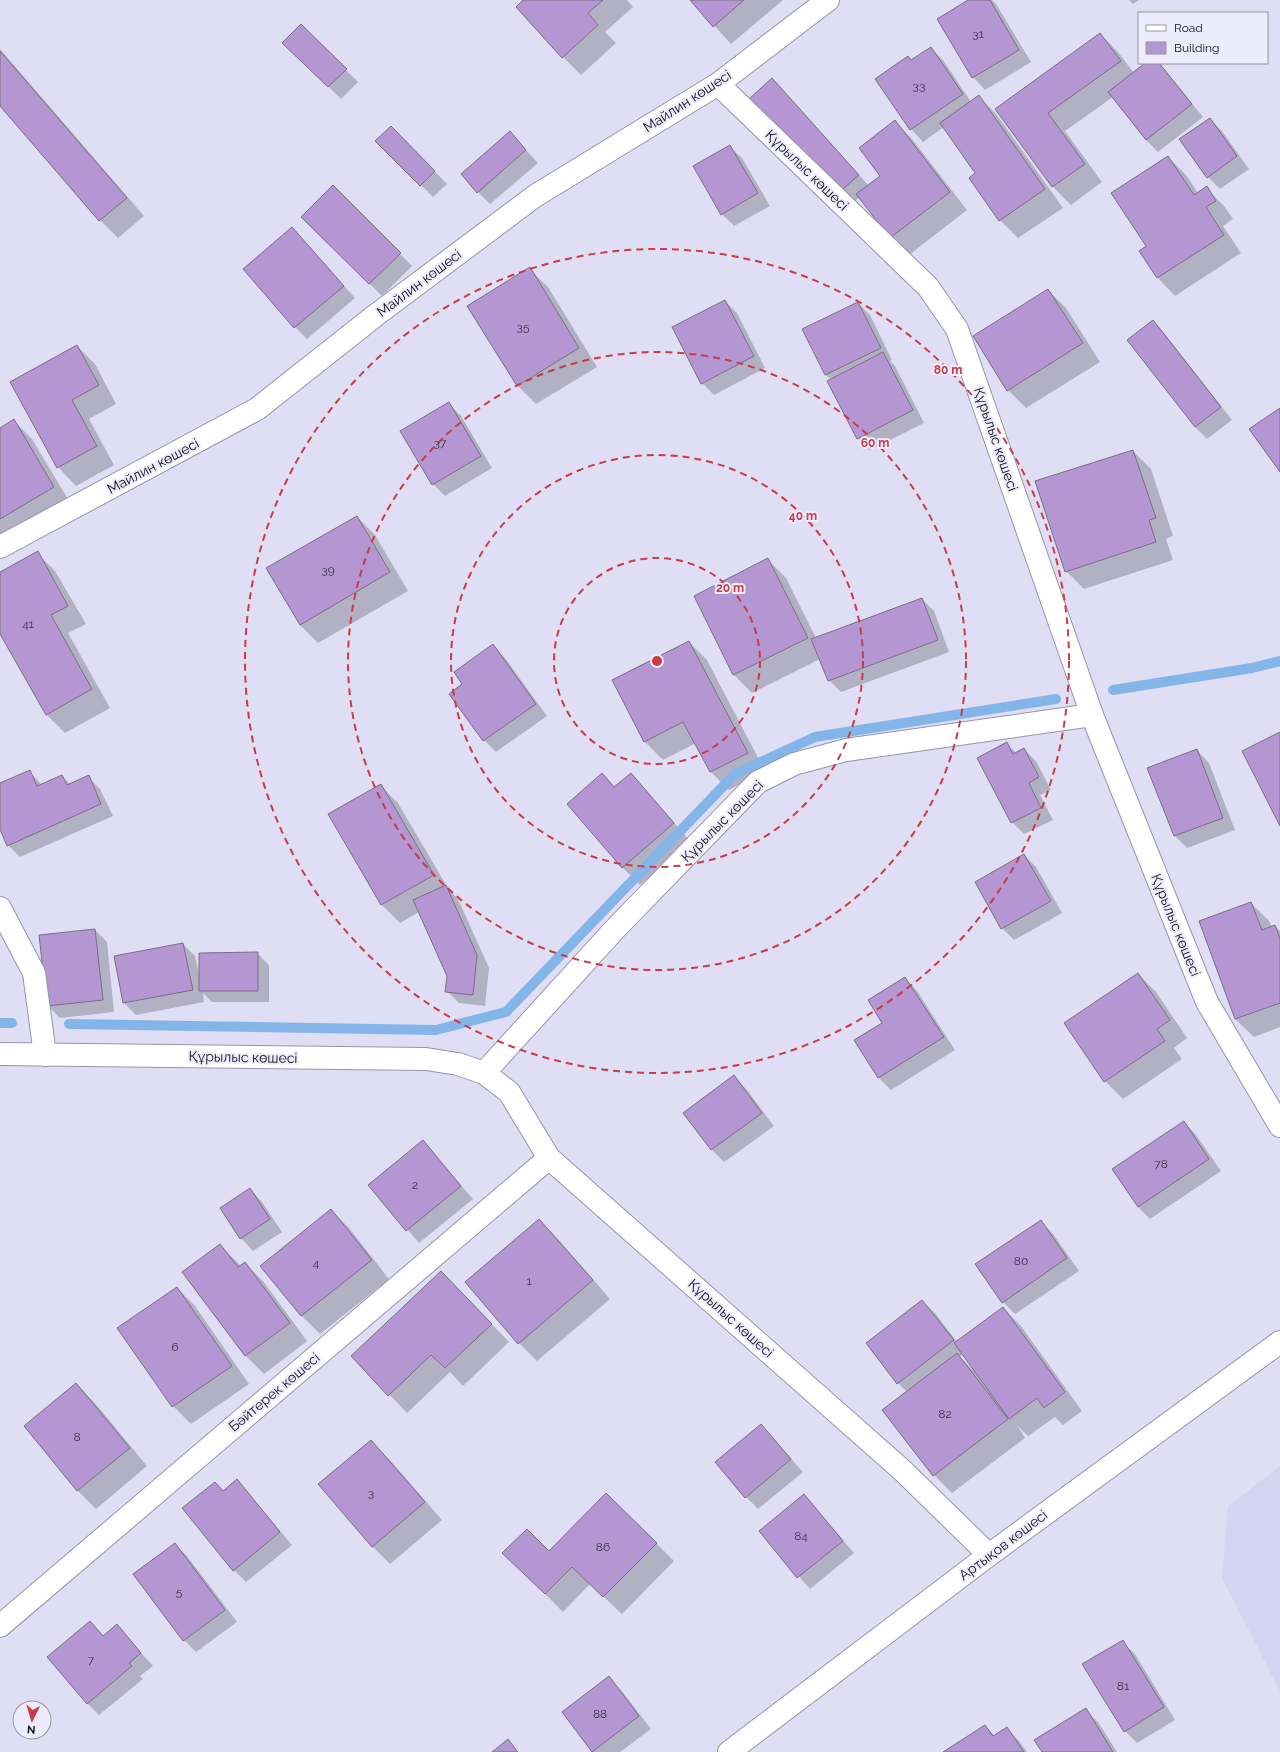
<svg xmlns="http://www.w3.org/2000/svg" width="1280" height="1752" font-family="Raleway,sans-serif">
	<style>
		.built { fill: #d5d3f0 }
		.shadow { fill: #0003; fill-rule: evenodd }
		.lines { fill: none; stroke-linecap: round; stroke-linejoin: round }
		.stream { stroke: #84b5e8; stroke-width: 10 }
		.building { fill: #b497d2; stroke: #786f81 }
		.street-casing { stroke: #9694a9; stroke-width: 24 }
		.highway-casing { stroke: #9694a9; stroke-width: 24 }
		.street { stroke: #fff; stroke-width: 22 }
		.highway { stroke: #fff; stroke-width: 22 }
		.ring { fill: none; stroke: #cb3b43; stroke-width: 2; stroke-dasharray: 7 5 }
		.labels { text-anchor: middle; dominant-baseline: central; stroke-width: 4; stroke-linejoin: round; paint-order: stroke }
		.number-label { font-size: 12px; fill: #3a3246 }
		.street-label { font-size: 14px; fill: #111018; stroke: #ececfd }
		.centre { fill: #cb3b43; stroke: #ececfd; stroke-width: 2 }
		.ring-label { font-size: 12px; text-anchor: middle; font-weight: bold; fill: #cb3b43; stroke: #ececfd; stroke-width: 4; stroke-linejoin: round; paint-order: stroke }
	</style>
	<rect width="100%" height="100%" fill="#dfdef4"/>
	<!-- built -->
	<path class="built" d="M1280 1466V1691L1222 1578 1228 1506Z"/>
	<!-- shadow -->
	<g class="shadow">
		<path d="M525 0H627L633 7 605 32 616 43 581 75 563 57Z"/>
		<path d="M691 0H783L731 44Z"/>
		<path d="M970 0H992L996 4 1031 62 985 90 973 77Z"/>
		<path d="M1129 0H1139L1133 4Z"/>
		<path d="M301 25 358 82 341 99 296 55Z"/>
		<path d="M1100 34 1118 52 1134 73 1147 63H1159L1203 117 1158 152 1146 140 1113 97 1065 131 1102 182 1071 205 1053 187 997 110Z"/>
		<path d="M931 48 943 60 971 102 979 97 997 115 1063 208 1018 238 1000 220 977 173 944 127 923 142 911 129 876 79 908 57 912 61Z"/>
		<path d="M0 49 144 216 118 238 100 220 0 104Z"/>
		<path d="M772 79 869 186 882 176 894 121 912 139 967 210 909 255 891 237 860 197 849 206Z"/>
		<path d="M1210 119 1222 131 1249 169 1220 189 1208 177 1181 140Z"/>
		<path d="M391 127 447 184 433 197 377 141Z"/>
		<path d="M510 133 538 163 490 204 478 192Z"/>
		<path d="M729 146 742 158 770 206 734 226 722 214Z"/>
		<path d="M1168 157 1186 175 1198 193 1206 188 1224 206 1233 219 1223 226 1241 253 1175 296 1157 277 1147 246Z"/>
		<path d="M333 187 412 266 382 296 303 217Z"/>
		<path d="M292 228 355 298 307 339 295 327Z"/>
		<path d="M529 269 548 287 597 367 536 404 518 386 468 306Z"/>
		<path d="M1048 290 1066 308 1100 362 1026 408 1008 390Z"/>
		<path d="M725 301 737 313 765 368 714 395 702 383Z"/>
		<path d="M858 303 870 315 892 360 890 361 895 366 924 423 870 450 858 438 831 380 825 374Z"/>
		<path d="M1153 322 1165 334 1232 420 1207 439 1195 427Z"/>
		<path d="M77 346 95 364 116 404 89 419 114 465 76 486 58 467 11 382Z"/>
		<path d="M449 404 461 416 492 468 445 496 433 484Z"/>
		<path d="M14 421 32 439 72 506 0 548V429Z"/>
		<path d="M1133 451 1151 469 1173 536 1166 539 1173 560 1084 589 1066 571Z"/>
		<path d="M357 517 375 535 408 591 318 643 300 625Z"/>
		<path d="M37 553 55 571 86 624 68 633 110 708 65 733 47 715 0 632V574Z"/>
		<path d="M768 560 786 578 816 638 922 599 934 611 949 652 841 692 829 680 820 659 752 693 734 675 695 596Z"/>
		<path d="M689 642 707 660 765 771 729 790 711 772 696 743 663 760 645 742 613 681Z"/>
		<path d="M493 645 505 658 547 716 496 752 484 740 464 685Z"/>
		<path d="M1007 744 1016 753 1024 749 1036 761 1051 790 1040 795 1053 820 1024 834 1012 822Z"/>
		<path d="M1197 750 1209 763 1235 830 1187 848 1175 836 1149 769Z"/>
		<path d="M29 771 42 785 62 776 70 784 88 777 100 789 113 816 20 857 8 845 0 827V784Z"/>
		<path d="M631 774 691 842 640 885 622 867 602 775 616 788Z"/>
		<path d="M380 785 398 803 449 890 458 899 489 968 485 1006 459 1003 447 991 448 975 419 912 400 923 382 905 329 814Z"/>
		<path d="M1024 855 1036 867 1062 913 1014 940 1002 928Z"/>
		<path d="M1251 903 1269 921 1272 927 1275 926 1280 931V1027L1254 1037 1235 1019Z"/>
		<path d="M95 930 107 942 114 1012 60 1018 48 1006Z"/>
		<path d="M183 944 195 956 199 973 257 953 269 965V1002H212L203 993 204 1002 136 1015 124 1003Z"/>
		<path d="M1138 974 1156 992 1187 1038 1174 1048 1182 1059 1123 1099 1105 1081Z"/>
		<path d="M905 978 917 991 955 1050 891 1090 879 1078 856 1040 883 1023Z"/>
		<path d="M734 1077 746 1089 774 1126 724 1162 712 1150 685 1113Z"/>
		<path d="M1184 1122 1196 1135 1221 1171 1150 1219 1138 1207Z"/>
		<path d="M423 1142 473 1199 419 1243 370 1185Z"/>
		<path d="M250 1189 262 1202 282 1232 253 1251 241 1238Z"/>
		<path d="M331 1210 349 1228 389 1279 320 1334 302 1316 262 1266Z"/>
		<path d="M539 1220 557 1238 610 1299 537 1361 519 1343Z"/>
		<path d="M1041 1221 1053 1234 1079 1271 1015 1314 1003 1302Z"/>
		<path d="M220 1245 241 1266 245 1263 263 1281 307 1341 264 1374 245 1355Z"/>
		<path d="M177 1288 195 1306 249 1384 191 1424 173 1406Z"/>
		<path d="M459 1290 509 1342 463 1386 450 1372 407 1413 353 1356Z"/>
		<path d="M922 1301 935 1313 957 1342 1003 1308 1021 1326 1082 1411 1063 1425 1055 1417 1028 1436 1017 1425 1025 1438 952 1493 934 1475 884 1410 907 1392 898 1383ZM963 1354 976 1373 960 1357Z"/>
		<path d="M76 1384 94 1402 147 1466 96 1509 78 1491 25 1427Z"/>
		<path d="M761 1425 803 1472 758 1509 746 1497Z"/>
		<path d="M371 1441 389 1459 442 1520 390 1564 372 1546Z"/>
		<path d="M237 1480 292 1545 246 1582 234 1570 215 1483 223 1491Z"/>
		<path d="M804 1495 854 1553 810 1589 760 1531Z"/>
		<path d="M656 1543 674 1561 622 1614 590 1584 563 1612 522 1571 549 1552Z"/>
		<path d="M175 1544 187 1556 237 1622 196 1652 184 1640 134 1574Z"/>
		<path d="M90 1622 104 1637 117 1626 153 1666 140 1676 143 1679 99 1715 87 1703Z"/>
		<path d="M1122 1642 1135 1654 1175 1720 1137 1743 1125 1731Z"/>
		<path d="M609 1678 621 1690 651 1729 620 1752H593L563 1712Z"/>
		<path d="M1085 1710 1098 1722 1117 1752H1043Z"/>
		<path d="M985 1726 995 1736 1007 1729 1019 1741 1027 1752H945Z"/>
	</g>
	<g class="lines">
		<!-- stream -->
		<g class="stream">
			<path d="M1113 690 1252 668 1280 661"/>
			<path d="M0 1023H12"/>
			<path d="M69 1024 436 1030 506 1012 735 774 815 737 1056 699"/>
		</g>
	</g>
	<!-- building -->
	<g class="building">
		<path d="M523 0H603L588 13 598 25 562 58 516 7Z"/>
		<path d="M690 0H744L713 27Z"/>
		<path d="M968 0H990L1019 50 972 78 937 19Z"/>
		<path d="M301 24 347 69 328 87 282 43Z"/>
		<path d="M1100 33 1121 61 1048 113 1085 164 1052 187 995 109Z"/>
		<path d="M931 47 963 94 910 130 875 79 908 56 911 60Z"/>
		<path d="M0 51 127 198 99 221 0 106Z"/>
		<path d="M1145 63H1159L1192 104 1146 140 1108 92Z"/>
		<path d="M772 78 859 175 836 195 749 99Z"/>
		<path d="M979 95 1045 189 999 221 969 178 975 173 940 123Z"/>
		<path d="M1210 118 1237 156 1207 178 1179 139Z"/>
		<path d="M895 120 950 192 890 238 856 194 880 176 859 148Z"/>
		<path d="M391 126 435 171 420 186 375 141Z"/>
		<path d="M510 131 526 150 477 193 461 174Z"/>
		<path d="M730 145 758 193 721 215 693 166Z"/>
		<path d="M1168 156 1194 195 1207 186 1216 201 1206 207 1224 235 1157 278 1139 251 1146 246 1111 193Z"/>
		<path d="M333 185 401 253 369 284 301 217Z"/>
		<path d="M292 227 344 286 294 328 243 269Z"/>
		<path d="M530 267 579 348 517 386 467 306Z"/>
		<path d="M1048 289 1083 343 1007 391 973 336Z"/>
		<path d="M725 300 754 356 701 384 672 327Z"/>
		<path d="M858 302 881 348 825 375 802 329Z"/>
		<path d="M1153 320 1221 407 1195 427 1127 340Z"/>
		<path d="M77 345 99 385 72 400 97 446 57 468 10 382Z"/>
		<path d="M883 352 913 410 857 439 827 381Z"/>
		<path d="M449 402 481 456 432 485 400 431Z"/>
		<path d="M1280 408V472L1249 429Z"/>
		<path d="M14 419 54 487 0 519V428Z"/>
		<path d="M1133 450 1156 518 1149 520 1156 542 1065 572 1035 481Z"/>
		<path d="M357 516 390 572 300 625 266 568Z"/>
		<path d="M38 551 68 606 51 615 92 689 46 715 0 634V572Z"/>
		<path d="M768 558 808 638 733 675 694 596Z"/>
		<path d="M922 598 938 640 828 681 811 639Z"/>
		<path d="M689 641 748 753 710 772 683 722 644 742 612 680Z"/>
		<path d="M493 644 536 704 483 741 449 694 462 684 454 672Z"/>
		<path d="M1280 732V826L1242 751Z"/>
		<path d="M1007 742 1013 754 1024 748 1039 777 1029 783 1041 808 1011 823 977 758Z"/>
		<path d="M1197 749 1223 818 1174 836 1147 768Z"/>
		<path d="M30 770 37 786 62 775 67 785 89 775 101 804 7 846 0 829V783Z"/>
		<path d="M602 773 614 787 631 773 674 823 622 868 567 804Z"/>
		<path d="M381 784 434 875 381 905 328 814Z"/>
		<path d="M1024 854 1051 901 1001 929 975 882Z"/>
		<path d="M446 885 477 955 473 995 445 992 447 976 413 900Z"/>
		<path d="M1251 902 1262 930 1275 925 1280 938V1003L1235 1019 1199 921Z"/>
		<path d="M95 929 103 1000 47 1006 39 935Z"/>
		<path d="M183 943 193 990 123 1003 114 956Z"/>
		<path d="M258 952V991H199V953Z"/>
		<path d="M1138 973 1170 1020 1157 1029 1165 1041 1104 1082 1064 1023Z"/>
		<path d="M905 977 944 1037 878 1078 854 1040 882 1023 868 1000Z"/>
		<path d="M734 1075 762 1113 711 1150 683 1113Z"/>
		<path d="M1184 1121 1209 1159 1138 1207 1112 1169Z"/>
		<path d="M423 1140 461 1186 406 1231 368 1185Z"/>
		<path d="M250 1188 270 1219 240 1239 220 1208Z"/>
		<path d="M331 1209 372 1260 301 1316 260 1266Z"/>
		<path d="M539 1219 593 1280 518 1344 465 1282Z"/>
		<path d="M1041 1220 1067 1258 1002 1303 975 1264Z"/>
		<path d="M220 1244 238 1267 245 1262 290 1323 245 1356 182 1272Z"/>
		<path d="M441 1271 492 1324 445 1368 431 1355 388 1396 351 1356Z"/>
		<path d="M177 1287 232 1366 172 1407 117 1328Z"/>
		<path d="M922 1300 954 1340 897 1384 866 1343Z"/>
		<path d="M1003 1307 1065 1392 1044 1408 1037 1398 1009 1419 954 1343Z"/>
		<path d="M957 1353 1008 1419 933 1476 882 1410Z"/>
		<path d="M76 1383 130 1448 77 1491 24 1426Z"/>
		<path d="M761 1424 791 1459 745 1498 715 1462Z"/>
		<path d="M371 1440 425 1502 372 1547 318 1484Z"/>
		<path d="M237 1479 280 1532 233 1571 182 1508 215 1482 223 1491Z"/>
		<path d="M606 1493 657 1543 603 1597 572 1567 545 1594 502 1553 527 1529 549 1551Z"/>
		<path d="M804 1494 843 1541 797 1578 759 1531Z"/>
		<path d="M175 1543 225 1610 183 1641 133 1574Z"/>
		<path d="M90 1621 103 1636 117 1624 141 1653 129 1663 132 1666 87 1704 47 1657Z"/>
		<path d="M1123 1640 1164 1707 1124 1732 1082 1664Z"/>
		<path d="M609 1676 639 1716 592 1752 562 1712Z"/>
		<path d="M1086 1708 1113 1752H1042L1034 1740Z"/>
		<path d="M985 1725 993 1736 1007 1727 1024 1752H943Z"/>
		<path d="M508 1739 518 1752H492Z"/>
	</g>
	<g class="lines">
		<!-- street casing -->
		<g class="street-casing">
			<g id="street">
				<path d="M718 84 928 287 957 329 1092 715 1207 1002 1280 1126"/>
				<path d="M0 547 257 409 376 315 535 196 718 84 828 0"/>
				<path d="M0 908 34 973 45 1055"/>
				<path d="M0 1054 426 1059 458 1064 484 1073 509 1092 549 1158 902 1470 989 1555"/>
				<path d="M484 1073 615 929 758 782 794 764 846 750 1092 715"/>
				<path d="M0 1626 549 1158"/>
			</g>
		</g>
		<!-- highway casing -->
		<g class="highway-casing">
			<path id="highway" d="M729 1752 989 1555 1280 1342"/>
		</g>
		<!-- street -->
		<use href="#street" class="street"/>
		<!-- highway -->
		<use href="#highway" class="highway"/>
	</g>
	<!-- distance rings -->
	<g class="ring">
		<circle cx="657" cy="661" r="103"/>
		<circle cx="657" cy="661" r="206"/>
		<circle cx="657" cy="661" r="309"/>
		<circle cx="657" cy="661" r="412"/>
	</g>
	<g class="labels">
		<!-- number labels -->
		<g class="number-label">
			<text x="978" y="34">31</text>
			<text x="919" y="86">33</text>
			<text x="523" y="327">35</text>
			<text x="440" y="443">37</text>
			<text x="328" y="570">39</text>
			<text x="28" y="624">41</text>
			<text x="1161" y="1164">78</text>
			<text x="415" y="1185">2</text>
			<text x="1021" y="1261">80</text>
			<text x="316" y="1263">4</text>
			<text x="529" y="1281">1</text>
			<text x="175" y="1347">6</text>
			<text x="945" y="1414">82</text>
			<text x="77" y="1437">8</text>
			<text x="371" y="1493">3</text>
			<text x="801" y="1536">84</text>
			<text x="603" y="1547">86</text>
			<text x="179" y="1592">5</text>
			<text x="91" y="1660">7</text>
			<text x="1123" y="1686">81</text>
			<text x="600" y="1714">88</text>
		</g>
		<!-- street labels -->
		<g class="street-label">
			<text transform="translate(687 101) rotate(-33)">Майлин көшесі</text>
			<text transform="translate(807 170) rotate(44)">Құрылыс көшесі</text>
			<text transform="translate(419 283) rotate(-37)">Майлин көшесі</text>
			<text transform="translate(996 439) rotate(71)">Құрылыс көшесі</text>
			<text transform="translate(153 466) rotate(-28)">Майлин көшесі</text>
			<text transform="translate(722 821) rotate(-45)">Құрылыс көшесі</text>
			<text transform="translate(1176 925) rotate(68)">Құрылыс көшесі</text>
			<text transform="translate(243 1057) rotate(1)">Құрылыс көшесі</text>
			<text transform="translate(731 1318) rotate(42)">Құрылыс көшесі</text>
			<text transform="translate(274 1392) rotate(-40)">Бәйтерек көшесі</text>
			<text transform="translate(1003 1545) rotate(-37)">Артықов көшесі</text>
		</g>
	</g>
	<circle cx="657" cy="661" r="6" class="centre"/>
	<g class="ring-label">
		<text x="948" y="374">80 m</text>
		<text x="875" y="447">60 m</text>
		<text x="803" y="520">40 m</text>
		<text x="730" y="592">20 m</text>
	</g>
	<!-- legend -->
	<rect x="1138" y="12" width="130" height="52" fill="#ececfd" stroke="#9494a1"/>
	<rect x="1146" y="25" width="20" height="6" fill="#ffffff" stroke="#9494a1"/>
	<text x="1174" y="32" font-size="12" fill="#111018">Road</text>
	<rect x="1146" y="42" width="20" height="12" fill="#b497d2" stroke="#9494a1"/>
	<text x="1174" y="52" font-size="12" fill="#111018">Building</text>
	<!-- north arrow -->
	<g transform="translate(32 1720) rotate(185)"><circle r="19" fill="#ececfd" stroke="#9494a1"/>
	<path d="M0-3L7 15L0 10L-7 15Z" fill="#cb3b43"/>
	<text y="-6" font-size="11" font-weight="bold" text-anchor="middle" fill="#111018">N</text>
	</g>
</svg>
